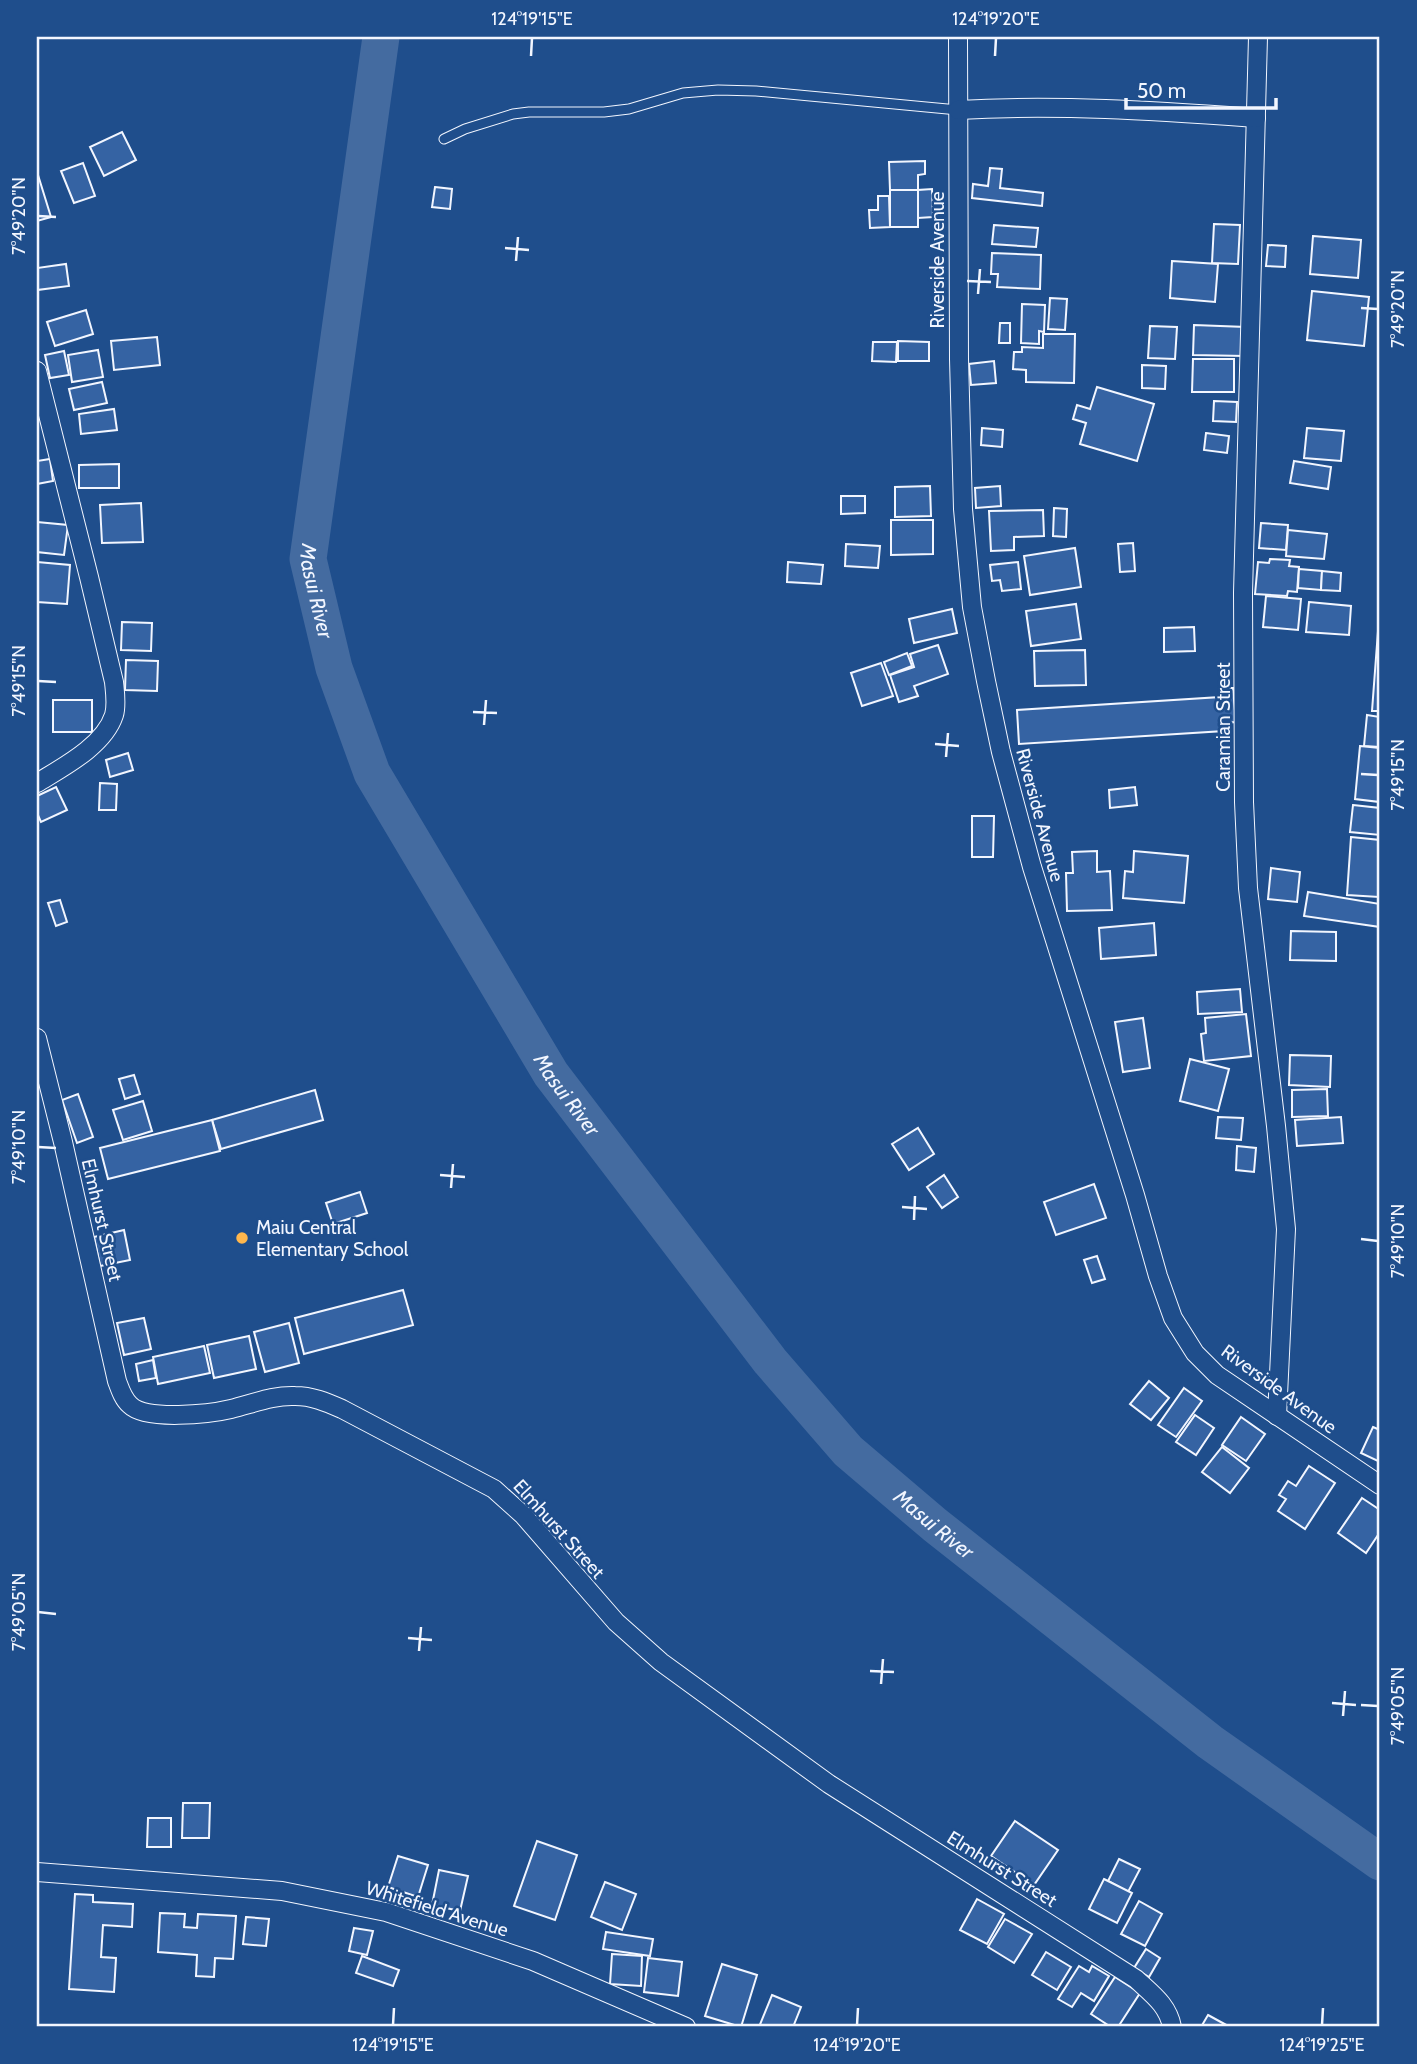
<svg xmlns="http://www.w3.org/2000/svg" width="1417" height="2064" font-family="Cabin,sans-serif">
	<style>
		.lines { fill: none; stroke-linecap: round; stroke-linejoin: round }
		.river { stroke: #446ba0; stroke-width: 37 }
		.building { fill: #3563a3; stroke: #f2f6ff; stroke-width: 2 }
		.service-casing { stroke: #f2f6ff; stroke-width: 11 }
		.minor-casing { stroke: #f2f6ff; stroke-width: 20 }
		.service { stroke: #1f4e8c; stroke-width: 9 }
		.minor { stroke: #1f4e8c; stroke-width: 18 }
		.ticks { fill: none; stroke: #f2f6ff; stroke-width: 2.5 }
		.poi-dot { fill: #ffb74d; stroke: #1f4e8c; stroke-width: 2.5 }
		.labels { text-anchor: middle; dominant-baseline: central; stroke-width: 5; stroke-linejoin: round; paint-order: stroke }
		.street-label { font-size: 19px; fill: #f2f6ff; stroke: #1f4e8c }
		.poi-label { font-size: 19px; fill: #f2f6ff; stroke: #1f4e8c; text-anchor: start }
		.water-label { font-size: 21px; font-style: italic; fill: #f2f6ff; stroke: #1f4e8c }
		.neatline { fill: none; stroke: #f2f6ff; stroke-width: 2.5 }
		.ticks-label { font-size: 18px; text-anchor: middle; fill: #f2f6ff }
	</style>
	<rect width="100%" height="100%" fill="#1f4e8c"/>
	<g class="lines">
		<!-- river -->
		<path class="river" id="s1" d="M381 37 308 559 334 668 372 773 551 1074 770 1361 848 1451 935 1525 1210 1742 1380 1862"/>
	</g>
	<!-- building -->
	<g class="building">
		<path d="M122 132 136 160 104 176 90 147Z"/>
		<path d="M925 161V174L918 175V190H890L889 162Z"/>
		<path d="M83 163 95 196 74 203 61 171Z"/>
		<path d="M990 168 1002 169 1000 188 1043 193 1042 206 972 198 973 184 988 186Z"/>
		<path d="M38 175 51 217 37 221V176Z"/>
		<path d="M435 187 452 189 450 209 432 207Z"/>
		<path d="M932 189 933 217 918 218V190Z"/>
		<rect x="890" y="190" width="28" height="37"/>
		<path d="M878 196H889L890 227 870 228 869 210H878Z"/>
		<path d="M1214 224 1240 225 1238 264 1212 263Z"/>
		<path d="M994 225 1038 228 1036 247 992 244Z"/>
		<path d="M1313 236 1361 240 1358 278 1310 274Z"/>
		<path d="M1268 245 1286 246 1285 267 1266 266Z"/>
		<path d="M992 253 1041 255 1040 289 997 287 998 274H991Z"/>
		<path d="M1172 261 1218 264 1215 302 1170 298Z"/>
		<path d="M66 264 69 286 37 290V268Z"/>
		<path d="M1312 291 1369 297 1364 346 1307 340Z"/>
		<path d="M1050 298 1067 299 1065 330 1048 329Z"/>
		<path d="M1022 304 1045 305 1044 332 1039 331V344L1021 343Z"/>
		<path d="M86 310 93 334 55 346 47 322Z"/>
		<path d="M1000 323H1010V343H999Z"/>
		<path d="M1194 325 1246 327 1245 356 1193 355Z"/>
		<path d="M1150 326 1177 327 1175 359 1148 358Z"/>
		<path d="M1043 334H1075L1074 383 1026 382V370L1013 369 1014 352H1022V347L1043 348Z"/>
		<path d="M157 337 160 365 114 370 111 341Z"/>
		<path d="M898 341 929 342V361H898Z"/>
		<path d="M873 342H897L896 362 872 361Z"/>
		<path d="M98 350 103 377 72 382 68 355Z"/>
		<path d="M64 351 69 375 50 378 45 355Z"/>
		<path d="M1193 359H1234V392H1192Z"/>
		<path d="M994 361 996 383 971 385 969 364Z"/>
		<path d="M1142 365 1166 366 1165 389 1142 388Z"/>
		<path d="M102 382 107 403 74 410 69 389Z"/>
		<path d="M1097 387 1154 404 1137 461 1080 444 1086 423 1073 419 1077 405 1090 409Z"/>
		<path d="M1214 401 1237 402 1236 422 1213 421Z"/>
		<path d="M114 409 117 430 81 434 79 414Z"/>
		<path d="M982 428 1003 430 1002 447 981 445Z"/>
		<path d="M1307 428 1344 431 1341 461 1304 458Z"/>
		<path d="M1206 433 1229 436 1227 453 1204 450Z"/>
		<path d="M50 459 53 481 37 484V461Z"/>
		<path d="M1294 461 1331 467 1328 489 1290 483Z"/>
		<path d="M119 464V488H79V465Z"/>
		<path d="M930 486 931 516 895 517V487Z"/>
		<path d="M1000 486 1001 506 976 508 975 488Z"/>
		<path d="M841 496H865V513L841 514Z"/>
		<path d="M141 503 143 542 102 543 100 505Z"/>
		<path d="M1054 508 1067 509 1066 537 1053 536Z"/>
		<path d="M1043 510 1044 536 1014 537V550L991 551 989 511Z"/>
		<path d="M891 520H933V554L891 555Z"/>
		<path d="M37 522 68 525 64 555 37 552Z"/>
		<path d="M1261 523 1288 525 1286 550 1259 548Z"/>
		<path d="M1288 530 1327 534 1324 559 1286 556Z"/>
		<path d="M1133 543 1135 571 1120 572 1118 544Z"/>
		<path d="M846 544 880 546 878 568 845 566Z"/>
		<path d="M1075 548 1081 587 1030 595 1024 556Z"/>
		<path d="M1270 559 1290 560 1289 566 1299 567 1297 592 1288 591 1287 596 1255 594 1258 562 1269 563Z"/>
		<path d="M37 562 70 565 67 604 37 602Z"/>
		<path d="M788 562 823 565 821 584 787 582Z"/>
		<path d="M1018 562 1021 589 1002 591 1000 580 992 581 990 565Z"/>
		<path d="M1299 569 1322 571 1321 590 1298 588Z"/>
		<path d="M1322 571 1341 573 1340 591 1321 590Z"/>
		<path d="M1266 596 1301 599 1298 630 1263 627Z"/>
		<path d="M1309 602 1351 606 1349 635 1306 632Z"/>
		<path d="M1076 604 1081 639 1031 646 1026 611Z"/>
		<path d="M952 609 957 633 914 643 909 619Z"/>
		<path d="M122 622 152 623 151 651 121 650Z"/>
		<path d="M1194 627 1195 651 1164 652V628Z"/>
		<path d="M1378 631 1380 632V711H1372Z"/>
		<path d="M938 645 948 674 914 686 918 696 899 702 890 675 914 667 910 654Z"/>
		<path d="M1085 650 1086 685 1035 686 1034 651Z"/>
		<path d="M907 653 912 666 889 675 884 662Z"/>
		<path d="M126 660 158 661 157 691 125 690Z"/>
		<path d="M881 663 893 696 862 706 851 673Z"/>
		<path d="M1220 688H1233L1236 722 1224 723V731L1019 744 1017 710 1220 697Z"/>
		<rect x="53" y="700" width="39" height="32"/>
		<path d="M1367 715 1380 717V747L1364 746Z"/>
		<path d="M1360 746 1380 748V802L1355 799Z"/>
		<path d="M128 753 133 770 110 777 106 760Z"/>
		<path d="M100 783 117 784 116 810H99Z"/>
		<path d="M56 787 67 810 41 822 37 813V796Z"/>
		<path d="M1135 787 1137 805 1110 808 1109 790Z"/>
		<path d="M1353 805 1380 808V835L1350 832Z"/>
		<path d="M972 816H994L993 857H972Z"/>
		<path d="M1351 837 1380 840 1379 897 1347 895Z"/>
		<path d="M1097 851V872L1110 871 1112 910 1067 911 1066 873H1073L1072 852Z"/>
		<path d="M1134 851 1188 856 1184 903 1123 898 1125 871 1133 872Z"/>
		<path d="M1271 868 1300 872 1297 902 1268 899Z"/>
		<path d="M1308 892 1380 904V927L1304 916Z"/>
		<path d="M60 900 67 922 56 926 48 903Z"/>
		<path d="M1154 923 1156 955 1101 959 1099 928Z"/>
		<path d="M1291 931 1336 932V961L1290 960Z"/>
		<path d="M1240 989 1242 1012 1198 1014 1197 992Z"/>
		<path d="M1246 1014 1251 1056 1204 1061 1201 1034 1206 1033 1205 1018Z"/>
		<path d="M1143 1018 1150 1068 1123 1072 1115 1022Z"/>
		<path d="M1290 1055 1331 1056 1330 1087 1289 1085Z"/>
		<path d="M1190 1059 1229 1069 1218 1111 1180 1101Z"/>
		<path d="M134 1075 140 1094 125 1099 119 1079Z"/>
		<path d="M1327 1089 1328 1116 1292 1117V1090Z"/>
		<path d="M315 1090 323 1120 221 1149 212 1120Z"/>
		<path d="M78 1094 93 1137 77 1143 62 1100Z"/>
		<path d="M143 1101 152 1131 123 1140 113 1110Z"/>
		<path d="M1218 1117 1243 1118 1241 1140 1216 1138Z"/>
		<path d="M1341 1117 1343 1143 1297 1146 1295 1120Z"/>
		<path d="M212 1120 220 1151 108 1179 100 1148Z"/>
		<path d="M918 1128 934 1154 909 1170 892 1144Z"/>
		<path d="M1237 1146 1256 1148 1254 1172 1236 1170Z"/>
		<path d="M944 1175 958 1197 942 1208 927 1187Z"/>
		<path d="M1094 1184 1106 1218 1056 1235 1044 1202Z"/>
		<path d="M360 1192 367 1213 333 1224 326 1203Z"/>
		<path d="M124 1230 130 1260 100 1266 94 1237Z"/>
		<path d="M1097 1256 1105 1279 1092 1283 1084 1260Z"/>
		<path d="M403 1290 413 1325 304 1354 295 1318Z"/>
		<path d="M144 1318 151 1349 124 1355 117 1323Z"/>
		<path d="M289 1323 299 1363 265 1372 254 1332Z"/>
		<path d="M249 1336 256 1369 214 1378 207 1345Z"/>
		<path d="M204 1346 210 1373 158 1384 153 1357Z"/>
		<path d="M153 1360 156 1378 139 1381 136 1364Z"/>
		<path d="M1149 1381 1169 1398 1151 1420 1130 1404Z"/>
		<path d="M1184 1388 1202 1401 1176 1437 1158 1425Z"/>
		<path d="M1195 1415 1214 1428 1196 1455 1176 1442Z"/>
		<path d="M1241 1417 1265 1434 1246 1461 1222 1445Z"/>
		<path d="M1373 1427 1380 1430V1462L1361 1453Z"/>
		<path d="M1222 1447 1249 1468 1230 1493 1202 1472Z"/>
		<path d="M1309 1466 1335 1483 1305 1529 1278 1511 1286 1499 1279 1495 1288 1481 1296 1486Z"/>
		<path d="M1362 1498 1380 1510V1532L1366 1553 1338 1533Z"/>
		<path d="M183 1803H210L209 1838H182Z"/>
		<path d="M148 1818H171V1847H147Z"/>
		<path d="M1015 1821 1058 1850 1034 1885 991 1856Z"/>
		<path d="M537 1841 577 1855 555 1920 514 1906Z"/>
		<path d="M398 1856 428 1865 418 1897 388 1887Z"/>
		<path d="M1119 1859 1140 1869 1128 1892 1108 1881Z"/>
		<path d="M439 1870 468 1876 460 1911 432 1905Z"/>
		<path d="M1104 1879 1132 1893 1117 1923 1089 1909Z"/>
		<path d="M605 1882 636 1894 622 1930 591 1917Z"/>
		<path d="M75 1894 93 1895V1902L133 1904 132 1927 103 1925 101 1957 116 1958 114 1992 69 1989Z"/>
		<path d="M977 1899 1004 1914 987 1944 960 1930Z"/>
		<path d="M1139 1901 1162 1914 1145 1946 1121 1934Z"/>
		<path d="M160 1913 185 1914 184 1927 197 1928 198 1914 236 1916 233 1959 215 1958 214 1977 196 1976 197 1955 158 1952Z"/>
		<path d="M246 1917 269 1919 266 1946 243 1944Z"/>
		<path d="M1005 1919 1032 1934 1014 1963 988 1947Z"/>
		<path d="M354 1928 373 1931 367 1955 349 1951Z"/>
		<path d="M606 1932 653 1939 650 1956 603 1949Z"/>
		<path d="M1146 1949 1160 1958 1149 1977 1134 1968Z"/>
		<path d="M1046 1952 1071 1967 1057 1990 1032 1975Z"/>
		<path d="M612 1954 642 1956 641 1986 610 1984Z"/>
		<path d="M362 1956 399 1970 393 1986 356 1973Z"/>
		<path d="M648 1958 682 1962 678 1996 644 1992Z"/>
		<path d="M722 1964 757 1975 741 2027 705 2016Z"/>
		<path d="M1079 1966 1089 1972 1092 1966 1109 1976 1094 2001 1081 1993 1072 2007 1058 1999Z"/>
		<path d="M1115 1977 1140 1993 1118 2027H1111L1091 2014Z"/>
		<path d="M772 1995 801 2007 793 2027H759Z"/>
		<path d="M1208 2015 1230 2027H1201Z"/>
	</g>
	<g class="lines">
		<!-- service casing -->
		<g class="service-casing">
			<path id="service" d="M444 139 465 129 513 114 529 112H604L629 109 683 93 718 90 756 91 958 110"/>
		</g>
		<!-- minor casing -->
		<g class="minor-casing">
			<g id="minor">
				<path d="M958 37 959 359 963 509 972 607 986 681 1001 752 1032 867 1135 1195 1158 1276 1173 1318 1195 1353 1217 1375 1380 1485"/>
				<path d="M1258 37 1243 593 1244 802 1248 888 1276 1126 1286 1229 1277 1416"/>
				<path d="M958 110C1058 104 1156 111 1256 118"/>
				<path d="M37 371 89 577 114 682C115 692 117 705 114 715 104 746 63 767 37 783"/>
				<path d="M37 1038 63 1142 117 1381C120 1389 123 1399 130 1405 146 1421 210 1414 231 1409 252 1404 273 1395 295 1396 312 1396 326 1402 342 1409L494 1489 523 1515 616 1622 661 1662 829 1784 1136 1979C1152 1994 1168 2005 1172 2027"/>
				<path d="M37 1872 282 1891 386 1912 533 1961 686 2027"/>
			</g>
		</g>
		<!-- service -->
		<use href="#service" class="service"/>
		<!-- minor -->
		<use href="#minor" class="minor"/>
	</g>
	<!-- ticks -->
	<path class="ticks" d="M531 56 532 38M995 56 996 38M38 216 56 217M505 248 529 250M516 261 518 237M967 281 991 282M978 294 980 269M1361 308 1378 309M38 681 56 682M473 712 497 713M484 725 486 700M935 744 959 746M946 757 948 733M1361 774 1378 775M38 1147 56 1148M440 1175 465 1177M451 1188 453 1164M902 1207 927 1209M914 1220 915 1196M1361 1239 1378 1241M38 1612 56 1614M408 1638 432 1640M419 1651 421 1627M870 1671 894 1672M881 1684 883 1659M1332 1703 1356 1705M1361 1705 1378 1706M1343 1716 1345 1691M393 2025 394 2008M857 2025 858 2008M1322 2025 1323 2008"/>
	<!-- markers -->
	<circle class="poi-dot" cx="242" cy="1238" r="7"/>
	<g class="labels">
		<!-- street labels -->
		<g class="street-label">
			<text transform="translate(937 260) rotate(-90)">Riverside Avenue</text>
			<text transform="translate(1223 727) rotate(-90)">Caramian Street</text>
			<text transform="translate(1040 815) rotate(75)">Riverside Avenue</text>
			<text transform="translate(102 1220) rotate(77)">Elmhurst Street</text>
			<text transform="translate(1279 1389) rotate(36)">Riverside Avenue</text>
			<text transform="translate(559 1529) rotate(48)">Elmhurst Street</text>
			<text transform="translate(1002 1869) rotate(32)">Elmhurst Street</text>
			<text transform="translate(437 1909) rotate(17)">Whitefield Avenue</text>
		</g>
		<!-- poi labels -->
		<g class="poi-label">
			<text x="256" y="1227">Maiu Central<tspan x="256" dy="22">Elementary School</tspan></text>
		</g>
		<!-- water labels -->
		<g class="water-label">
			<text stroke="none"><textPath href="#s1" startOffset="560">Masui River</textPath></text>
			<text stroke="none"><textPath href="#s1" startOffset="1127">Masui River</textPath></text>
			<text stroke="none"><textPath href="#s1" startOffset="1694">Masui River</textPath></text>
		</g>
	</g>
	<!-- border -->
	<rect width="1417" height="2064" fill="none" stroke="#1f4e8c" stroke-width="77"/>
	<!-- scale -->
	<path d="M1126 98v10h150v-10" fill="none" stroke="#f2f6ff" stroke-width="3.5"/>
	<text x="1137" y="98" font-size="21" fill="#f2f6ff" stroke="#1f4e8c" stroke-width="5" paint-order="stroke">50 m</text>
	<rect x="38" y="38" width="1340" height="1987" class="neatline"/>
	<g class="ticks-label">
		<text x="532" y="25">124°19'15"E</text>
		<text x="996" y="25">124°19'20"E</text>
		<text transform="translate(19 216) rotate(-90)" y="6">7°49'20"N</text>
		<text transform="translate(1398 309) rotate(-90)" y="6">7°49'20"N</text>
		<text transform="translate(19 681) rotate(-90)" y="6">7°49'15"N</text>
		<text transform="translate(1398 775) rotate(-90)" y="6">7°49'15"N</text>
		<text transform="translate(19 1147) rotate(-90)" y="6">7°49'10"N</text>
		<text transform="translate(1398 1241) rotate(-90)" y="6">7°49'10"N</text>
		<text transform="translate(19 1612) rotate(-90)" y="6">7°49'05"N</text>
		<text transform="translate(1398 1706) rotate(-90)" y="6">7°49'05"N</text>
		<text x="393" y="2051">124°19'15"E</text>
		<text x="857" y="2051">124°19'20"E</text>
		<text x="1322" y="2051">124°19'25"E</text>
	</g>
</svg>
